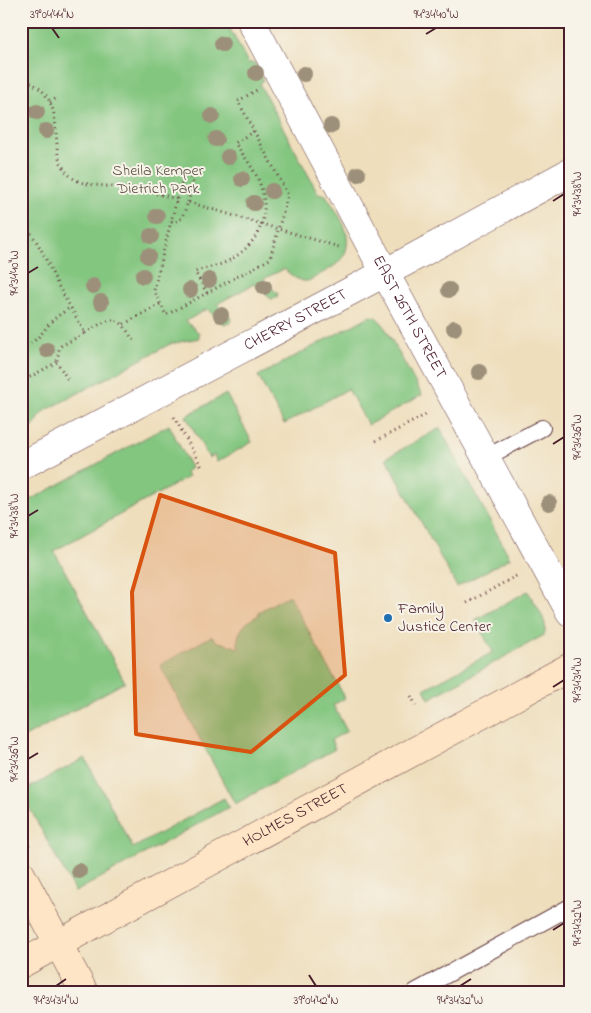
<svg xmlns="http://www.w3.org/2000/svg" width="591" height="1013" font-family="'Indie Flower',sans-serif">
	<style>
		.green { fill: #83c680; stroke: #667256 }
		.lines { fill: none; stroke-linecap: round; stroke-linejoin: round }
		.lane-casing { stroke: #633c41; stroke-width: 18 }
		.street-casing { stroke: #633c41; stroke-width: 29 }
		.secondary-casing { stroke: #633c41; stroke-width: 29 }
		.path { stroke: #633c41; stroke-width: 3; stroke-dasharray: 1 4; stroke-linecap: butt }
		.lane { stroke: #fff; stroke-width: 16 }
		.street { stroke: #fff; stroke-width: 28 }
		.secondary { stroke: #fde5c5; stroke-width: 28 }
		.tree { fill: #9d907a }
		.marked { fill: #d8530f; fill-opacity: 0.2; stroke: #d8530f; stroke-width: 4; stroke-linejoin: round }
		.ticks { fill: none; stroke: #4a1f2b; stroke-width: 2 }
		.poi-dot { fill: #1f6fb2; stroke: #f7f3e8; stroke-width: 2 }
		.labels { text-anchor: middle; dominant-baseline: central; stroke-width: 4; stroke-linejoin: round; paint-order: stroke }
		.park-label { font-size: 16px; fill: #5b5144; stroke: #f7f3e8 }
		.street-label { font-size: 16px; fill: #4a1f2b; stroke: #f7f3e8 }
		.poi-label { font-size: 16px; fill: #4a1f2b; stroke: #f7f3e8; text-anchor: start }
		.neatline { fill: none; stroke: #4a1f2b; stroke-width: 2 }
		.ticks-label { font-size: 12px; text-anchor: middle; fill: #4a1f2b }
	</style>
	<rect width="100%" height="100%" fill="#f7f3e8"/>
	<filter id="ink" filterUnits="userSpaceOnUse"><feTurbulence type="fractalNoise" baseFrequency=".02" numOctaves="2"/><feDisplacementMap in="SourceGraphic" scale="10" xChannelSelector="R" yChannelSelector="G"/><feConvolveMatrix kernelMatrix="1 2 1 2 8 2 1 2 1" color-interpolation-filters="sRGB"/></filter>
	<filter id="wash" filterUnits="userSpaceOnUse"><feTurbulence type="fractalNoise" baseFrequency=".0096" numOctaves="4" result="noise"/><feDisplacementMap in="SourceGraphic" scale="20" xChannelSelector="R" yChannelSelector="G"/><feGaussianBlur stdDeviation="1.12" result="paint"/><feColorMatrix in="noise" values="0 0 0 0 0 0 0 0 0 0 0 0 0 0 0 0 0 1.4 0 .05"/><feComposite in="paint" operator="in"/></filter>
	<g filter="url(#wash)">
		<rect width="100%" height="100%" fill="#eedebc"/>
		<!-- green -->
		<g class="green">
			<path d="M21 21H226L248 63H255L263 79 260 85 318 193 326 195C334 208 345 222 347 236 350 259 334 267 317 276 313 279 308 282 303 281 296 280 289 273 284 269L263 279 278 294 276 298 271 299 254 284 217 304 230 317 231 321 230 323 224 324 207 309 186 321 199 333V338L170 344 43 412 34 426 23 435H21Z"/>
			<path d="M370 316 376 317 383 324 422 395 368 425 348 389 284 424 258 376Z"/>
			<path d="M226 394 252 442 217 462 214 455 209 458 186 416Z"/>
			<path d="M169 425 191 468 185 472 188 477 54 551 125 682 21 739V505Z"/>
			<path d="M440 428 510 558 457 587 386 458Z"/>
			<path d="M528 591C534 603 550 622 544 635L429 699 424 689 493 652 475 620Z"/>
			<path d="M289 595 345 698 333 705 347 731 331 740 335 749 235 804 160 665 212 636 216 641 239 648C234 633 246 621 259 615L258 612Z"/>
			<path d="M85 758 133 848 224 798 229 807 75 892 21 792Z"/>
		</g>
	</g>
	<g filter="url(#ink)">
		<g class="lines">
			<!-- lane casing -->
			<g class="lane-casing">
				<g id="lane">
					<path d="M485 458 542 428"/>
					<path d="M415 992 570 907"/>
				</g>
			</g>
			<!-- street casing -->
			<g class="street-casing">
				<g id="street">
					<path id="s1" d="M251 21 385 273 570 612"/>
					<path id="s2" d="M21 466 409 260 570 172"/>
				</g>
			</g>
			<!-- secondary casing -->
			<g class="secondary-casing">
				<g id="secondary">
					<path d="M21 874 84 992"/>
					<path id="s3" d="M21 964 570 667"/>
				</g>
			</g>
			<!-- path -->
			<g class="path">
				<path d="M199 22 201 21"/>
				<path d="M21 79C60 91 54 122 58 155 68 188 90 184 119 187 138 188 158 194 177 199L171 221 176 222 182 218 188 202 339 247"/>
				<path d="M50 102 57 98"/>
				<path d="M177 199 184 173 190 176 193 183 188 202"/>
				<path d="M171 221 154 290 166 315 270 259 288 195 238 101 257 90"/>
				<path d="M21 222C40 240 48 266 60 289 68 303 77 318 85 333L61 346 59 349 57 362"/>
				<path d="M207 293 195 272C206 267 217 267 228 261 260 244 273 213 258 179 252 166 243 155 235 143L254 131"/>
				<path d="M124 324 160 304"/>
				<path d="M85 333C115 315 118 313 135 344"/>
				<path d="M21 346C37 345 44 328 54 319 59 315 65 311 71 307"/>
				<path d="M21 382 57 362 68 380"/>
				<path d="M174 417 203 469"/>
				<path d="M376 441 429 413"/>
				<path d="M467 603 518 575"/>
				<path d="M411 696 416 705"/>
				<path d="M21 832 29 846"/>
			</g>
			<!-- lane -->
			<use href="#lane" class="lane"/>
			<!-- street -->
			<use href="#street" class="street"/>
			<!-- secondary -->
			<use href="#secondary" class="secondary"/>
		</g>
		<!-- trees -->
		<g class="tree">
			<circle cx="222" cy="44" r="8"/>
			<circle cx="256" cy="73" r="8"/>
			<circle cx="304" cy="74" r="8"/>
			<circle cx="37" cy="112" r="8"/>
			<circle cx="212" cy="116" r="8"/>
			<circle cx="331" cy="126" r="8"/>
			<circle cx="46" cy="131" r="8"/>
			<circle cx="216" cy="139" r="8"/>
			<circle cx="228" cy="157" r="8"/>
			<circle cx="358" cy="174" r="8"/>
			<circle cx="242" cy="179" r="8"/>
			<circle cx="272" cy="191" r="8"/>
			<circle cx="254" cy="203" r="8"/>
			<circle cx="157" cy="216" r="8"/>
			<circle cx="151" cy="236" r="8"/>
			<circle cx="148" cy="256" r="8"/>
			<circle cx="143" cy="276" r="8"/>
			<circle cx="209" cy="280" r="8"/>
			<circle cx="93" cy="286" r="8"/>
			<circle cx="264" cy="287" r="8"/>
			<circle cx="190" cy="290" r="8"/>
			<circle cx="449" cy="290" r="8"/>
			<circle cx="101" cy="302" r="8"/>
			<circle cx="221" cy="315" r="8"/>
			<circle cx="454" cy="328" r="8"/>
			<circle cx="47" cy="350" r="8"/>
			<circle cx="479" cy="372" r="8"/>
			<circle cx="549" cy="503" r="8"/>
			<circle cx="79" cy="871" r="8"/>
		</g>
	</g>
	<!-- marked area -->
	<path class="marked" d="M160 495 335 553 345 675 251 752 136 734 132 592Z"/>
	<!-- ticks -->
	<path class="ticks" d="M52 28 59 38M426 34 436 28M553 201 564 194M28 273 38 267M553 444 564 437M28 516 38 510M553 687 564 680M28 759 38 753M553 930 564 923M309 975 316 986M56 986 66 979M460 986 471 979"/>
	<!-- markers -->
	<circle class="poi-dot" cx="388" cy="618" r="5"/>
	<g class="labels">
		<!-- park labels -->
		<g class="park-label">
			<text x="158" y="171">Sheila Kemper<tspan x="158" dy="18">Dietrich Park</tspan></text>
		</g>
		<!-- street labels -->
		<g class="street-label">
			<text stroke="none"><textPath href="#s1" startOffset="336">EAST 26TH STREET</textPath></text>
			<text stroke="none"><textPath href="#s2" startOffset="311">CHERRY STREET</textPath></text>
			<text stroke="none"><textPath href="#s3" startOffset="312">HOLMES STREET</textPath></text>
		</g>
		<!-- poi labels -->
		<g class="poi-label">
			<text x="398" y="609">Family<tspan x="398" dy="18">Justice Center</tspan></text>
		</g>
	</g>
	<!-- margin -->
	<rect width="591" height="1013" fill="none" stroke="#f7f3e8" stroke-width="55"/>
	<rect x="28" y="28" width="536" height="958" class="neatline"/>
	<g class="ticks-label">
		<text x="52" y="18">39°04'44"N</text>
		<text x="436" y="18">94°34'40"W</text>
		<text transform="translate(577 194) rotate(-90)" y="4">94°34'38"W</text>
		<text transform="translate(14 273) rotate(-90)" y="4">94°34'40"W</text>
		<text transform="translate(577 437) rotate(-90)" y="4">94°34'36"W</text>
		<text transform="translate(14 516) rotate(-90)" y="4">94°34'38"W</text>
		<text transform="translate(577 680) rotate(-90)" y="4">94°34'34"W</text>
		<text transform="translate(14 759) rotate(-90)" y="4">94°34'36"W</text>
		<text transform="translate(577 923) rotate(-90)" y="4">94°34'32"W</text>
		<text x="56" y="1004">94°34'34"W</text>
		<text x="316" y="1004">39°04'42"N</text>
		<text x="460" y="1004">94°34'32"W</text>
	</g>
</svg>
